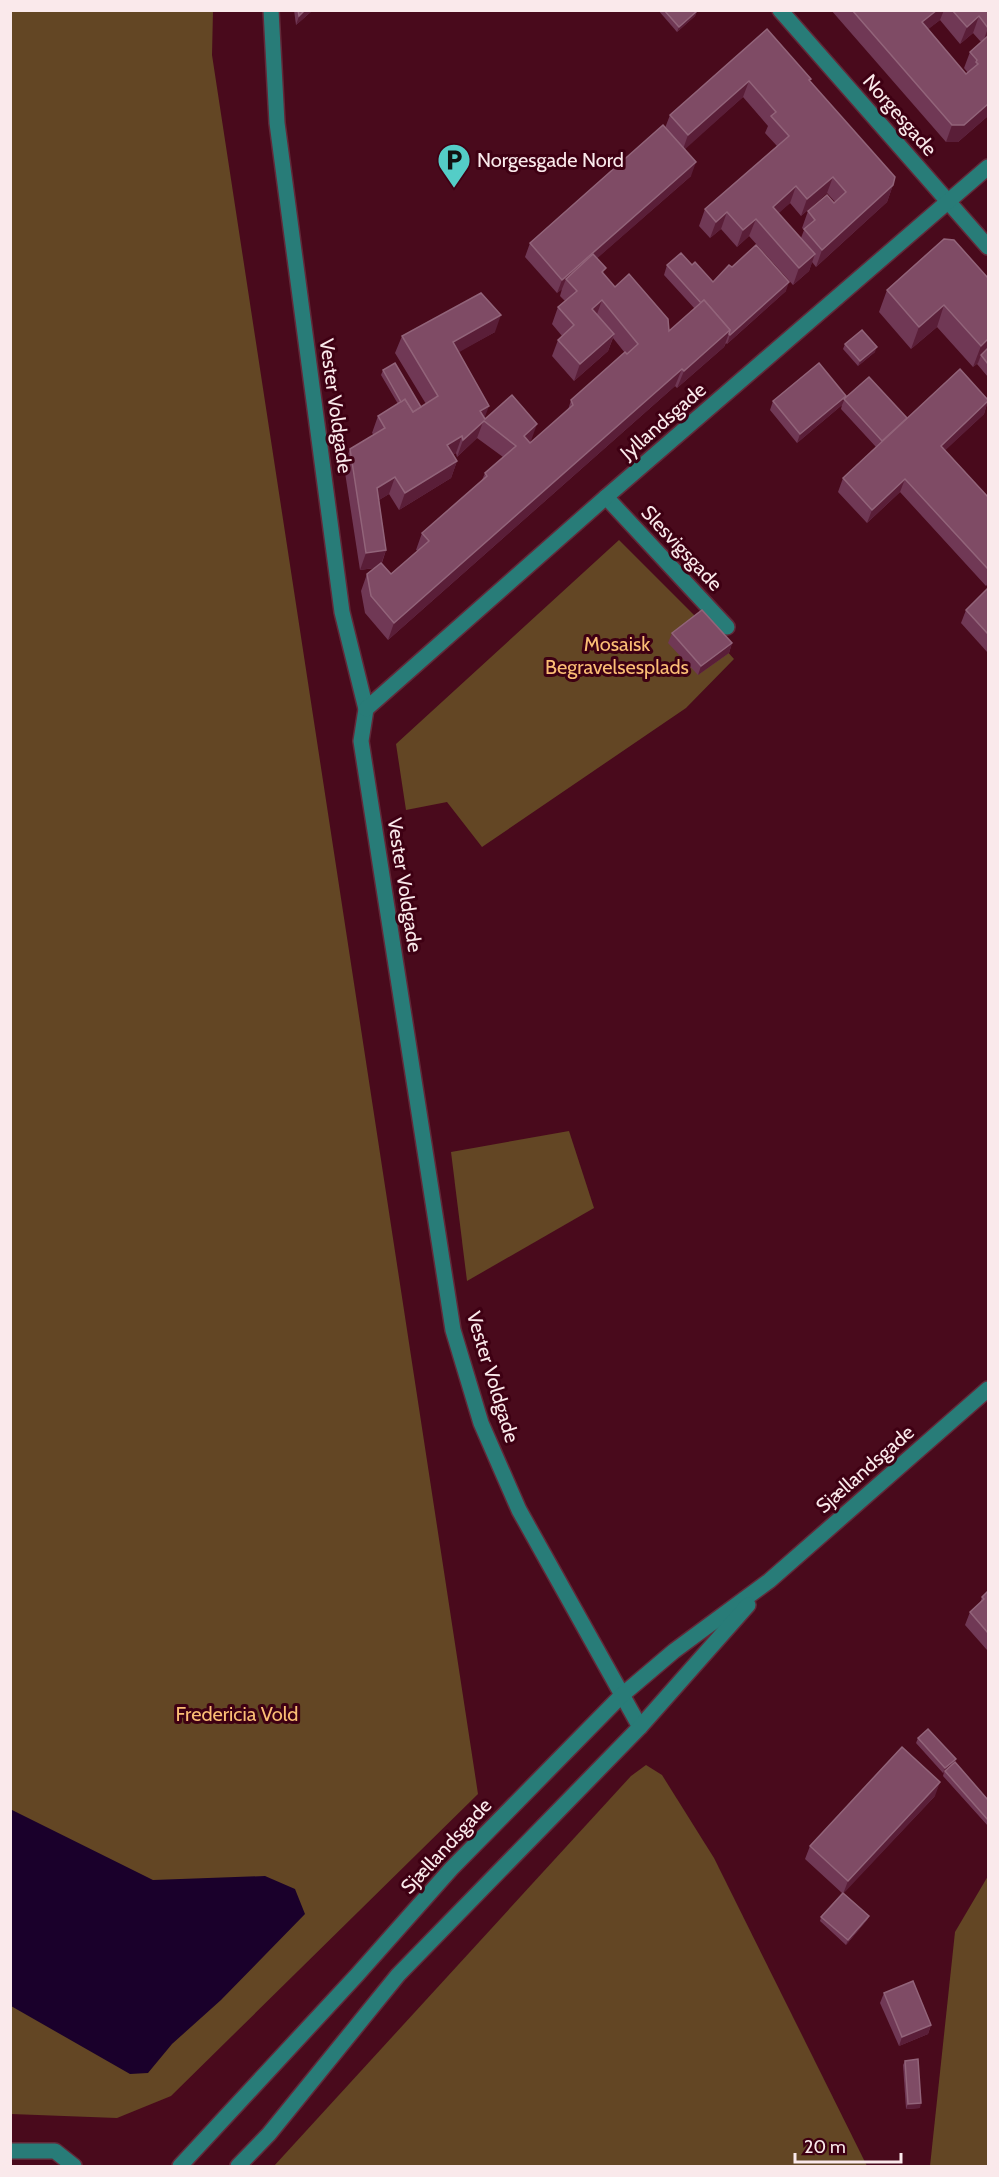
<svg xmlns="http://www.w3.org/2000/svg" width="999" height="2177" font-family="Cabin,sans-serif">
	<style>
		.green { fill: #634624 }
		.water { fill: #1a002b }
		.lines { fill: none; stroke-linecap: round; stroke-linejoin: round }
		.minor-casing { stroke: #622939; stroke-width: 18 }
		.minor { stroke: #287c78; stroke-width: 15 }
		.wall { fill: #703855; fill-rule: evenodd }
		.shaded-wall { fill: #5a1e38 }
		.building { fill: #7f4b65; stroke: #92647a; stroke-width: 1.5 }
		.labels { text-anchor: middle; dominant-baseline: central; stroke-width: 6; stroke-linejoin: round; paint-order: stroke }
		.street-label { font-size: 20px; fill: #fae9eb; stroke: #3e0013 }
		.poi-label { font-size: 20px; fill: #fae9eb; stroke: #3e0013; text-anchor: start }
		.park-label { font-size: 20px; fill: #fbbe75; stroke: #3e0013 }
	</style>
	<rect width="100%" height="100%" fill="#490a1c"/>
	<!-- green -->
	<g class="green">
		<path d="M11 11H213L212 55 478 1794 171 2096 117 2118 11 2114Z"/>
		<path d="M619 540 699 620 734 659 686 708 482 847 447 802 406 810 396 744Z"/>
		<path d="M569 1131 594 1208 467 1281 451 1152Z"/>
		<path d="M646 1765 662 1775 714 1858 867 2166H274L631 1776Z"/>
		<path d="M988 1876V2165L930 2166 955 1932Z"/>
	</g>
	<!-- water -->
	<path class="water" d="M10 1809 153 1880 265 1876 295 1889 305 1914 221 2000 172 2044 148 2073 130 2074 11 2006Z"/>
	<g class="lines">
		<!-- minor casing -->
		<g class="minor-casing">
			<g id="minor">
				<path d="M271 10 277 123 342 612 366 709 361 741 453 1330 481 1423 519 1510 640 1727"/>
				<path d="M780 10 988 247"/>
				<path d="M606 497 727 627"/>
				<path d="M366 709 606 497 988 167"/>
				<path d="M10 2151H55L74 2166"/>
				<path d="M180 2166 357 1975 451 1869 621 1696 674 1651 769 1581 988 1389"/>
				<path d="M238 2166 269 2134 398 1975 640 1727 748 1605"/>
			</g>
		</g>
		<!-- minor -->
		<use href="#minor" class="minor"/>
	</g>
	<!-- wall -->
	<g class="wall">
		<path d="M294 10H313L296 25Z"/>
		<path d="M658 10H696L697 11 695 16 677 32Z"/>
		<path d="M831 10H988V116L958 142H946ZM940 20 960 44 973 33 981 42 970 52 964 68 968 73 966 74 928 29Z"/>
		<path d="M767 29 893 185 887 202 816 267 812 262 809 271 793 285 749 236 737 247 721 229 710 238 699 226 705 209 777 146 765 133 768 126 743 97 684 149 691 176 597 258 604 274 615 287 669 331 695 309 664 275 667 265H692L713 282 732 267 786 291 727 344 726 343 724 347 677 388 675 386 388 640 365 613 361 591 367 574 375 568 360 570 344 466 350 449 374 435 372 433 378 416 398 404 381 375 383 370 421 407 426 404 395 353 402 336 495 332 458 352 484 418 531 441 530 443 568 410 571 400 625 353 613 338 608 351 574 381 552 356 558 340 562 336 552 324 558 307 565 301 560 296 562 289 557 293 525 257 530 243 665 128 670 115ZM827 193 835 202 808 211 802 228 804 230 801 238 778 213 790 203 801 216ZM477 438 503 457 485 473 482 480 422 533 416 550 418 551 391 574 382 563 386 550 379 500 389 494 399 510 451 478 457 461 453 455 456 453 457 457Z"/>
		<path d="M988 278V377L977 364 978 363 973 367 937 327 911 349 879 312 887 290Z"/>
		<path d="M845 344 875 352 858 366 843 349Z"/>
		<path d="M846 396 845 399 907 418 988 400 984 414 945 450 988 497V584L986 586 900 492 867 523 838 492 843 478 876 447 841 409 842 405 797 443 770 410 773 401Z"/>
		<path d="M988 588V653L961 623 966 610Z"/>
		<path d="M672 633 732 643 729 653 698 675 668 643Z"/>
		<path d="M988 1591V1649L987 1650 965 1625 970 1612 980 1603 982 1597Z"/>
		<path d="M918 1738 956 1759 954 1763 988 1800V1826L943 1776 944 1772 943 1773 916 1743Z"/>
		<path d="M935 1796 843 1893 869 1916 867 1920 846 1945 820 1921 821 1917 842 1893 805 1859 810 1846Z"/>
		<path d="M884 1993 931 2025 928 2034 899 2046 880 2003Z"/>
		<path d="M905 2061 920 2108 906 2109 903 2065Z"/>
	</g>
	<!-- shaded-wall -->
	<g class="shaded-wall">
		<path d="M305 10H313L296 25 299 16Z"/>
		<path d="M937 10H944L940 20 916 39 922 22Z"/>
		<path d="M697 11 695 16 677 32 679 27Z"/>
		<path d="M979 16 973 33 960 44 967 27Z"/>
		<path d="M988 28V39L982 45Z"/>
		<path d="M749 81 743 97 682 152 688 135Z"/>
		<path d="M988 104V116L958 142H946L952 125Z"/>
		<path d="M696 162 691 176 569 283 566 279 562 289 557 293 562 280Z"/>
		<path d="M833 177 827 193 801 216 807 199Z"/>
		<path d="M893 185 887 202 816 267 822 250Z"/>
		<path d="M796 186 790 203 767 224 773 207Z"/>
		<path d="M727 212 721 229 710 238 716 222Z"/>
		<path d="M756 219 749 236 737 247 743 230Z"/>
		<path d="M815 254 809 271 793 285 799 268Z"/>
		<path d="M789 282 786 291 727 344 730 335Z"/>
		<path d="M602 300 596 317 592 309Z"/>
		<path d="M944 305 937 327 911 349 919 327Z"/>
		<path d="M501 315 495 332 447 359 453 342Z"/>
		<path d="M730 330 724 347 677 388 684 371Z"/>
		<path d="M614 334 608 351 574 381 580 364Z"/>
		<path d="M988 339V354L981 355 978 363 973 367 981 346Z"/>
		<path d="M877 347 875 352 858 366 860 361Z"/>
		<path d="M682 369 675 386 388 640 394 623Z"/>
		<path d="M846 396 842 405 797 443 800 434Z"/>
		<path d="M988 401 984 414 936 459 941 446Z"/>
		<path d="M489 406 477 438 457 457 463 440 480 411Z"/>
		<path d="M537 424 531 441 518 452 524 436Z"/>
		<path d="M462 436 456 453 441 461 447 445Z"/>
		<path d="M457 461 451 478 399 510 405 493Z"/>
		<path d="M395 477 389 494 371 505 377 488Z"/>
		<path d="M905 479 900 492 867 523 872 510Z"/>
		<path d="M386 550 380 567 360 570 366 553Z"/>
		<path d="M732 643 729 653 698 675 701 666Z"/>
		<path d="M956 1759 954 1764 943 1773 945 1768Z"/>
		<path d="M940 1782 935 1796 843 1894 848 1881Z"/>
		<path d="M869 1916 867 1920 846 1945 848 1940Z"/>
		<path d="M931 2025 928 2034 899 2046 902 2037Z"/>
		<path d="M921 2103 920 2108 906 2109 908 2104Z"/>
	</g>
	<!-- building -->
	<g class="building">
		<path d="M298 10H305L299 16Z"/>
		<path d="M664 10H696L697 11 679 27Z"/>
		<path d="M852 10H937L922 22 966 74 978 64 976 62 977 60 970 52 988 36V104L964 125H952Z"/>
		<path d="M952 10H988V28L979 16 967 27Z"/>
		<path d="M767 29 811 79 809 80 895 177 893 185 822 250 804 229 815 220 808 211 827 195 834 203 846 192 833 177 807 199 796 186 773 207 815 254 799 268 756 219 743 230 727 212 716 222 705 209 789 136 771 116 776 112 749 81 688 135 670 115Z"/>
		<path d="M663 125 696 162 562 280 530 243Z"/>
		<path d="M944 239 954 240 988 278V339L981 346 944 305 919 327 887 290Z"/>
		<path d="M756 245 789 282 730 335 729 334 730 330 704 300 701 303 667 265 681 253 692 265 695 262 713 282 729 265 732 267Z"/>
		<path d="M593 254 606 268 602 272 615 287 629 274 668 319 669 331 704 300 730 330 684 371 682 369 394 623 371 596 367 574 381 563 391 574 429 541 422 533 487 476 485 473 516 446 484 421 463 440 462 436 447 445 457 461 405 493 395 477 377 488 386 550 366 553 350 449 385 428 378 416 405 399 413 412 438 396 402 336 481 293 501 315 453 342 489 406 480 411 485 419 512 395 537 424 524 436 530 443 573 405 571 400 625 352 627 354 638 344 602 300 592 309 614 334 580 364 558 340 574 325 558 307 577 291 566 279Z"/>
		<path d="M862 330 877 347 860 361 845 344Z"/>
		<path d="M988 348V364L981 355Z"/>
		<path d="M395 363 421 407 413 412 405 399 401 402 383 370Z"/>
		<path d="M819 363 846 396 800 434 773 401Z"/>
		<path d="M960 369 988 400V401L941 446 988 497V569L905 479 872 510 843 478Z"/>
		<path d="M869 377 907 418 882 441 844 399Z"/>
		<path d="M988 588V634L966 610Z"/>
		<path d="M702 610 732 643 701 666 672 633Z"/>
		<path d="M988 1591V1633L970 1612 984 1599 982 1597Z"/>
		<path d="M928 1729 956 1759 945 1768 918 1738Z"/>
		<path d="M902 1747 940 1782 848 1881 810 1846Z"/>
		<path d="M955 1762 988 1800V1820L945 1771Z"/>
		<path d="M843 1893 869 1916 848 1940 821 1917Z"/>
		<path d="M913 1981 931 2025 902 2037 884 1993Z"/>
		<path d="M918 2059 921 2103 908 2104 905 2061Z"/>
	</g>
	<!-- icons -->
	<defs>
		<g id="parking-pin" transform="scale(1.725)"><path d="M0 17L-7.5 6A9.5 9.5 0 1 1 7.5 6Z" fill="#54cdc7" stroke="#3e0013"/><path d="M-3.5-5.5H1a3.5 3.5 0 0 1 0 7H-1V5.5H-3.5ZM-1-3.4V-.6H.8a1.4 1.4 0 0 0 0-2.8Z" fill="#111"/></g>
	</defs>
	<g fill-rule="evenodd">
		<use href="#parking-pin" x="454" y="160"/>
	</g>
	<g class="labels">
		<!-- street labels -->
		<g class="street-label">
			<text transform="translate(900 115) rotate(49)">Norgesgade</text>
			<text transform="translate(336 406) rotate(82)">Vester Voldgade</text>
			<text transform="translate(663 421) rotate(-41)">Jyllandsgade</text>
			<text transform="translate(682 548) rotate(47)">Slesvigsgade</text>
			<text transform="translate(405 885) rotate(81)">Vester Voldgade</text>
			<text transform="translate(493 1377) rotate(73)">Vester Voldgade</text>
			<text transform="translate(865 1469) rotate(-41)">Sjællandsgade</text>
			<text transform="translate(446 1846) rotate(-47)">Sjællandsgade</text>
		</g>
		<!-- poi labels -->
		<g class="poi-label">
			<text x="477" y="160">Norgesgade Nord</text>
		</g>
		<!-- park labels -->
		<g class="park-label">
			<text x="617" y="644">Mosaisk<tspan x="617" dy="23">Begravelsesplads</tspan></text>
			<text x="237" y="1714">Fredericia Vold</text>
		</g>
	</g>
	<!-- border -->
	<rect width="999" height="2177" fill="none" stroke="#fae9eb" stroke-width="24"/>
	<!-- scale -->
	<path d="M795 2153v9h106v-9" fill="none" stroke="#fae9eb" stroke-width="3"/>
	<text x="804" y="2153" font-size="18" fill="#fae9eb" stroke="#3e0013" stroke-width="4.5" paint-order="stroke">20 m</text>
</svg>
